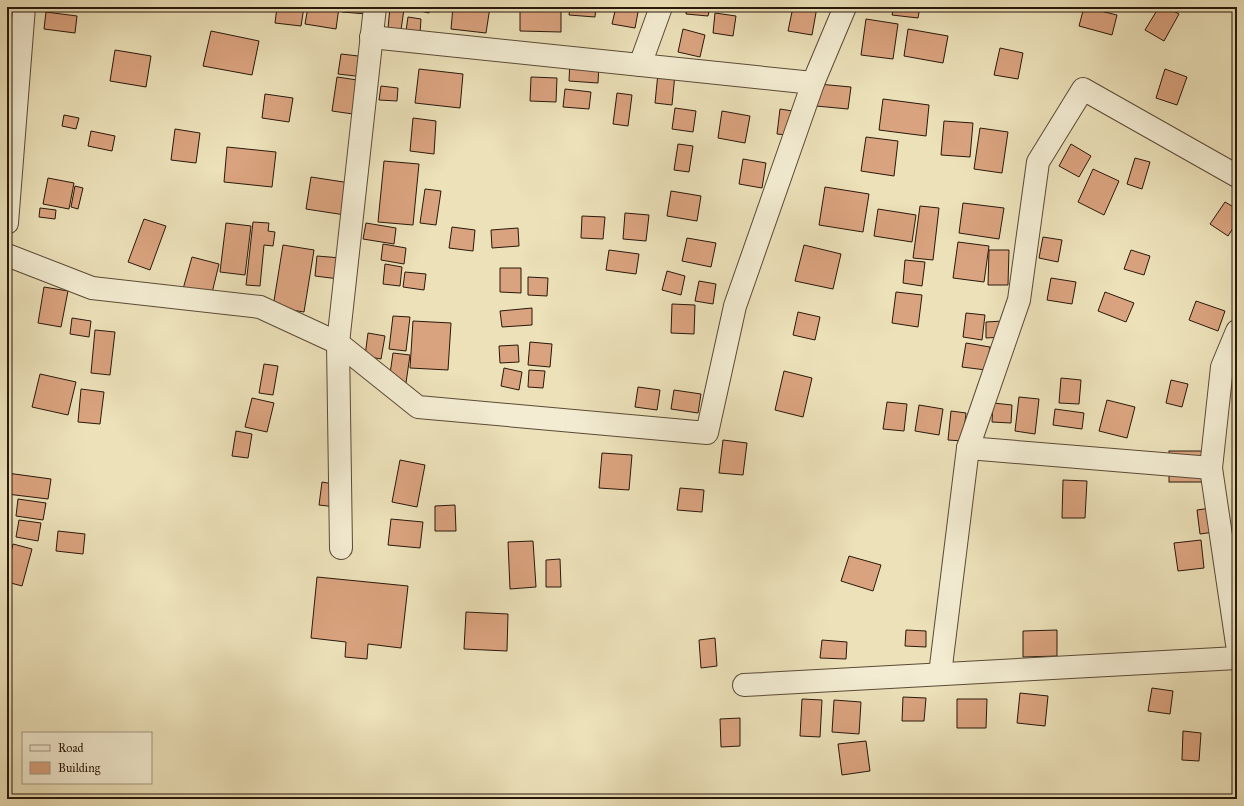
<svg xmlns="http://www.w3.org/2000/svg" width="1244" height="806" font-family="'IM FELL Great Primer',serif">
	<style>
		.building { fill: #daa37f; stroke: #29180a }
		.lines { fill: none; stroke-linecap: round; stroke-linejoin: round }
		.minor-casing { stroke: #5a4a36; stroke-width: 24 }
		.minor { stroke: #f3ecd2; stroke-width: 22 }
	</style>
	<rect width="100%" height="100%" fill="#ece1b9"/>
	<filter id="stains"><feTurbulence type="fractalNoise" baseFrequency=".005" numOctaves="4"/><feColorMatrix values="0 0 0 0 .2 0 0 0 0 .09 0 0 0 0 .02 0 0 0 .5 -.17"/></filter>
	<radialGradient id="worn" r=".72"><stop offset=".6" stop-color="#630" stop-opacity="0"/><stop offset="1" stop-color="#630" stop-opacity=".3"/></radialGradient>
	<!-- building -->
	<g class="building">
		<path d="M277 7H304L301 26 275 23Z"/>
		<path d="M308 7H339L336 29 305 24Z"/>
		<path d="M343 7H368L367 14 342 12Z"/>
		<path d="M390 7 404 9 401 30 388 28Z"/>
		<path d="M403 7H430L429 13Z"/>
		<path d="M453 7H490L486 33 451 29Z"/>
		<path d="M520 7H561V32L520 31Z"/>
		<path d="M570 7H596L595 17 569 15Z"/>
		<path d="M616 7H639L635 28 612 24Z"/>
		<path d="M687 7H710L708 16 686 14Z"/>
		<path d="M793 7H817L812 35 788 31Z"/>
		<path d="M894 7H920L918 18 892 15Z"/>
		<path d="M1084 7 1117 15 1112 35 1079 26Z"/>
		<path d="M1159 7H1166L1179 14 1164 41 1145 30Z"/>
		<path d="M46 12 77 16 75 33 44 29Z"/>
		<path d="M715 13 736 16 733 36 713 33Z"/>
		<path d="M408 17 421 19 420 33 406 31Z"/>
		<path d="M866 19 898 24 893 59 861 55Z"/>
		<path d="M683 29 705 35 700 57 678 52Z"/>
		<path d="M908 29 948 36 943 63 904 56Z"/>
		<path d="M211 31 259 41 252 75 203 66Z"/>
		<path d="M1000 48 1023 53 1018 79 994 75Z"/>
		<path d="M115 50 151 56 146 87 110 81Z"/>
		<path d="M1236 52 1237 53V74H1233Z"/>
		<path d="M341 54 367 57 364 77 338 74Z"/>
		<path d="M570 60 599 63 598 83 569 81Z"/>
		<path d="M419 69 463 74 460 108 415 103Z"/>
		<path d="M1165 69 1187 77 1177 105 1156 98Z"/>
		<path d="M658 73 675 74 672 105 655 103Z"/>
		<path d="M337 77 364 81 360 115 332 111Z"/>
		<path d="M531 77 557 78 556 102 530 101Z"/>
		<path d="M818 84 851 87 848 109 816 106Z"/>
		<path d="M381 86 398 88 397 101 379 100Z"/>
		<path d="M565 89 591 92 589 109 563 107Z"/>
		<path d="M617 93 632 95 628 126 613 124Z"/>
		<path d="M265 94 293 98 289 122 262 118Z"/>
		<path d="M883 99 929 105 926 136 879 130Z"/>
		<path d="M675 108 696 111 693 132 672 129Z"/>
		<path d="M780 109 799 112 796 136 777 134Z"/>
		<path d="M722 111 750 116 745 143 718 138Z"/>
		<path d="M64 115 79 118 76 129 62 126Z"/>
		<path d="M413 118 436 121 434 154 410 151Z"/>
		<path d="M944 121 973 123 970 157 941 155Z"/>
		<path d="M980 128 1008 132 1002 173 974 169Z"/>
		<path d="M175 129 200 133 196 163 171 160Z"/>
		<path d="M91 131 115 136 112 151 88 146Z"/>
		<path d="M866 137 898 141 894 176 861 171Z"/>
		<path d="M678 144 693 146 689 172 674 170Z"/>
		<path d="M1071 144 1091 156 1079 177 1059 166Z"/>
		<path d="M227 147 276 152 272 187 224 182Z"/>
		<path d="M1135 158 1150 162 1142 189 1127 184Z"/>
		<path d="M743 159 766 163 762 188 739 184Z"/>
		<path d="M384 161 419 164 413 225 378 222Z"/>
		<path d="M1093 169 1119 181 1104 215 1078 202Z"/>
		<path d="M311 177 350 183 345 215 306 209Z"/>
		<path d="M48 178 74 183 69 209 43 204Z"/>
		<path d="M75 186 83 188 78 209 71 207Z"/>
		<path d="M825 187 869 194 863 232 819 225Z"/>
		<path d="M425 189 441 191 436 225 420 223Z"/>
		<path d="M671 191 701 196 697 221 667 216Z"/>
		<path d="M1225 202 1237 209V222L1228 236 1210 224Z"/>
		<path d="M963 203 1004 208 999 239 959 233Z"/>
		<path d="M920 206 939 208 933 260 913 258Z"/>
		<path d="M40 208 56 210 55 219 39 217Z"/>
		<path d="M878 209 916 215 912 242 874 236Z"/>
		<path d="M625 213 649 215 646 241 623 239Z"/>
		<path d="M582 216 605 217 603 239 581 238Z"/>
		<path d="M144 219 166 226 150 270 128 262Z"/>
		<path d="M253 222 269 223 268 231 275 232 273 246 264 245 260 286 246 285Z"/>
		<path d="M226 223 251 226 245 275 220 272Z"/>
		<path d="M366 223 396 228 394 244 363 239Z"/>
		<path d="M452 227 475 230 473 251 449 248Z"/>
		<path d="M518 228 519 246 492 248 491 230Z"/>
		<path d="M1043 237 1062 240 1058 262 1039 258Z"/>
		<path d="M687 238 716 243 711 267 682 261Z"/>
		<path d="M958 242 989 246 984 282 953 278Z"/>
		<path d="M383 244 406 248 404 264 381 260Z"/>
		<path d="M283 245 314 250 304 312 273 307Z"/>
		<path d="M804 245 841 254 833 289 795 281Z"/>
		<path d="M609 250 639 254 636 274 606 270Z"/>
		<path d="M989 250H1009L1008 285H988Z"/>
		<path d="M1131 250 1150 256 1144 275 1124 269Z"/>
		<path d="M317 256 341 258 339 279 315 276Z"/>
		<path d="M192 257 219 264 211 297 183 289Z"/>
		<path d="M905 260 925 262 922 286 903 283Z"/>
		<path d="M385 264 402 267 400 286 383 284Z"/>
		<path d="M500 268H521V293L500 292Z"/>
		<path d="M667 271 685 276 681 295 662 290Z"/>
		<path d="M405 272 426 274 424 290 403 287Z"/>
		<path d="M528 277 548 278 547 296 528 295Z"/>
		<path d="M1051 278 1076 282 1072 304 1047 300Z"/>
		<path d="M699 281 716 284 713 304 695 301Z"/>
		<path d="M44 287 68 291 61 327 38 323Z"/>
		<path d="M896 292 922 295 918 327 892 323Z"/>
		<path d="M1105 292 1134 303 1126 322 1098 311Z"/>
		<path d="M1196 301 1225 311 1218 331 1189 320Z"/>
		<path d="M672 304 695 305 694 334 671 333Z"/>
		<path d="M532 308V325L502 327 500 311Z"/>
		<path d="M798 312 820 317 815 340 793 335Z"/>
		<path d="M966 313 985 315 982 340 963 337Z"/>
		<path d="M393 316 410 317 406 351 389 349Z"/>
		<path d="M72 318 91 321 89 337 70 334Z"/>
		<path d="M413 321 451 323 448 370 410 368Z"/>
		<path d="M1003 321 1004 337 986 338V322Z"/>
		<path d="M95 330 115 332 110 375 91 373Z"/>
		<path d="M368 333 385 336 381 359 365 356Z"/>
		<path d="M530 342 552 344 550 367 528 365Z"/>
		<path d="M966 343 990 347 986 370 962 367Z"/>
		<path d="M518 345 519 362 500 363 499 346Z"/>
		<path d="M393 353 410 355 406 383 389 381Z"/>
		<path d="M264 364 278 366 273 395 259 393Z"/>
		<path d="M504 368 522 372 519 390 501 386Z"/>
		<path d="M529 370 545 371 543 388 528 387Z"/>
		<path d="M784 371 812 378 803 417 775 410Z"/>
		<path d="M40 374 76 382 68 415 32 407Z"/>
		<path d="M1061 378 1081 380 1079 404 1059 403Z"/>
		<path d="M1171 380 1188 384 1182 407 1166 403Z"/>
		<path d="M638 387 660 390 657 410 635 407Z"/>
		<path d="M81 389 104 392 100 424 78 422Z"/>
		<path d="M674 390 701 394 698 413 671 409Z"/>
		<path d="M1019 397 1039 399 1035 434 1015 431Z"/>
		<path d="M252 398 274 403 267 432 245 427Z"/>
		<path d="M1107 400 1135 407 1127 438 1099 431Z"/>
		<path d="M887 402 907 404 904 431 883 429Z"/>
		<path d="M993 403 1012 405 1011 423 992 422Z"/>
		<path d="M919 405 943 409 939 435 915 431Z"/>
		<path d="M1055 409 1084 413 1082 429 1053 425Z"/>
		<path d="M951 411 966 413 963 441 948 440Z"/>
		<path d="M236 431 252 434 248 458 232 456Z"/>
		<path d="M723 440 747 443 743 475 719 473Z"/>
		<rect x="1169" y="451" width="34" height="31"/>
		<path d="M602 453 632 455 629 490 599 488Z"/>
		<path d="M400 460 425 465 417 507 392 502Z"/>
		<path d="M7 473 51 479 48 499 7 494Z"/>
		<path d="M1063 480 1087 481 1085 518H1062Z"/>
		<path d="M322 482 339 485 336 507 319 505Z"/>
		<path d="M680 488 704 490 702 512 677 510Z"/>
		<path d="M18 499 46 503 43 520 16 516Z"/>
		<path d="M455 505 456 531H435V506Z"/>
		<path d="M1211 508 1214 532 1200 534 1197 510Z"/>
		<path d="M391 519 423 522 420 548 388 545Z"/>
		<path d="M19 520 41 523 38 541 16 537Z"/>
		<path d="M58 531 85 534 83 554 56 551Z"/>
		<path d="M1201 540 1204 568 1178 571 1174 543Z"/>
		<path d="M533 541 536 587 510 589 508 542Z"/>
		<path d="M13 544 32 549 22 586 7 582V569Z"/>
		<path d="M849 556 881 565 873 591 841 581Z"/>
		<path d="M560 559 561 587H546V560Z"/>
		<path d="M317 577 408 586 401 648 368 644 367 659 345 657 346 642 311 638Z"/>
		<path d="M466 612 508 614 507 651 464 649Z"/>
		<path d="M906 630 926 631V647L905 646Z"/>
		<path d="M1057 630V656L1023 657V631Z"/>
		<path d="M715 638 717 666 701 668 699 640Z"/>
		<path d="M822 640 847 642 846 659 820 658Z"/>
		<path d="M1152 688 1173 691 1170 714 1148 711Z"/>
		<path d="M1020 693 1048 696 1045 726 1017 723Z"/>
		<path d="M903 697 926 698 924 721H902Z"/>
		<path d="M802 699 822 700 820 737 800 736Z"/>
		<path d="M957 699H987L986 728H957Z"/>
		<path d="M834 700 861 702 859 734 832 732Z"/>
		<path d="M740 718V746L721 747 720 719Z"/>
		<path d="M1183 731 1201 733 1199 761 1182 760Z"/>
		<path d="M866 741 870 771 842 775 838 744Z"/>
	</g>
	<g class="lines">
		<!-- minor casing -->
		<g class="minor-casing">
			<g id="minor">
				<path d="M371 37 813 83"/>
				<path d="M640 65 661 7"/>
				<path d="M7 223 24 7"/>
				<path d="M7 255 92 288 260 307 338 343 418 407 707 433 735 306 813 83 845 7"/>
				<path d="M1237 331 1222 367 1211 468 1237 644"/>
				<path d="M968 448 1211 468"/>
				<path d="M341 548 338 343 375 7"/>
				<path d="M940 674 968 448 1019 300 1038 162 1083 89 1237 176"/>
				<path d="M744 685 1237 658"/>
			</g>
		</g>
		<!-- minor -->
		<use href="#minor" class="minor"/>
	</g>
	<!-- margin -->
	<rect width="1244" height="806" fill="none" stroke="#ece1b9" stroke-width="24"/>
	<rect x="8" y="8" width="1228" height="790" fill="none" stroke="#29180a" stroke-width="2"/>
	<rect x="12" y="12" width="1220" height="782" fill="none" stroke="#29180a"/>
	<!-- legend -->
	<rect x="22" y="732" width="130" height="52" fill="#f3ecd2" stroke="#a29782"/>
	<rect x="30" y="745" width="20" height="6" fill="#f3ecd2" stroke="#a29782"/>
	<text x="58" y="752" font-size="12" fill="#29180a">Road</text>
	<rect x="30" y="762" width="20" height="12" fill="#daa37f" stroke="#a29782"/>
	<text x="58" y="772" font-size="12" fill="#29180a">Building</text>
	<rect width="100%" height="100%" filter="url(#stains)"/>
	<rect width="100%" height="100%" fill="url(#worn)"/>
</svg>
